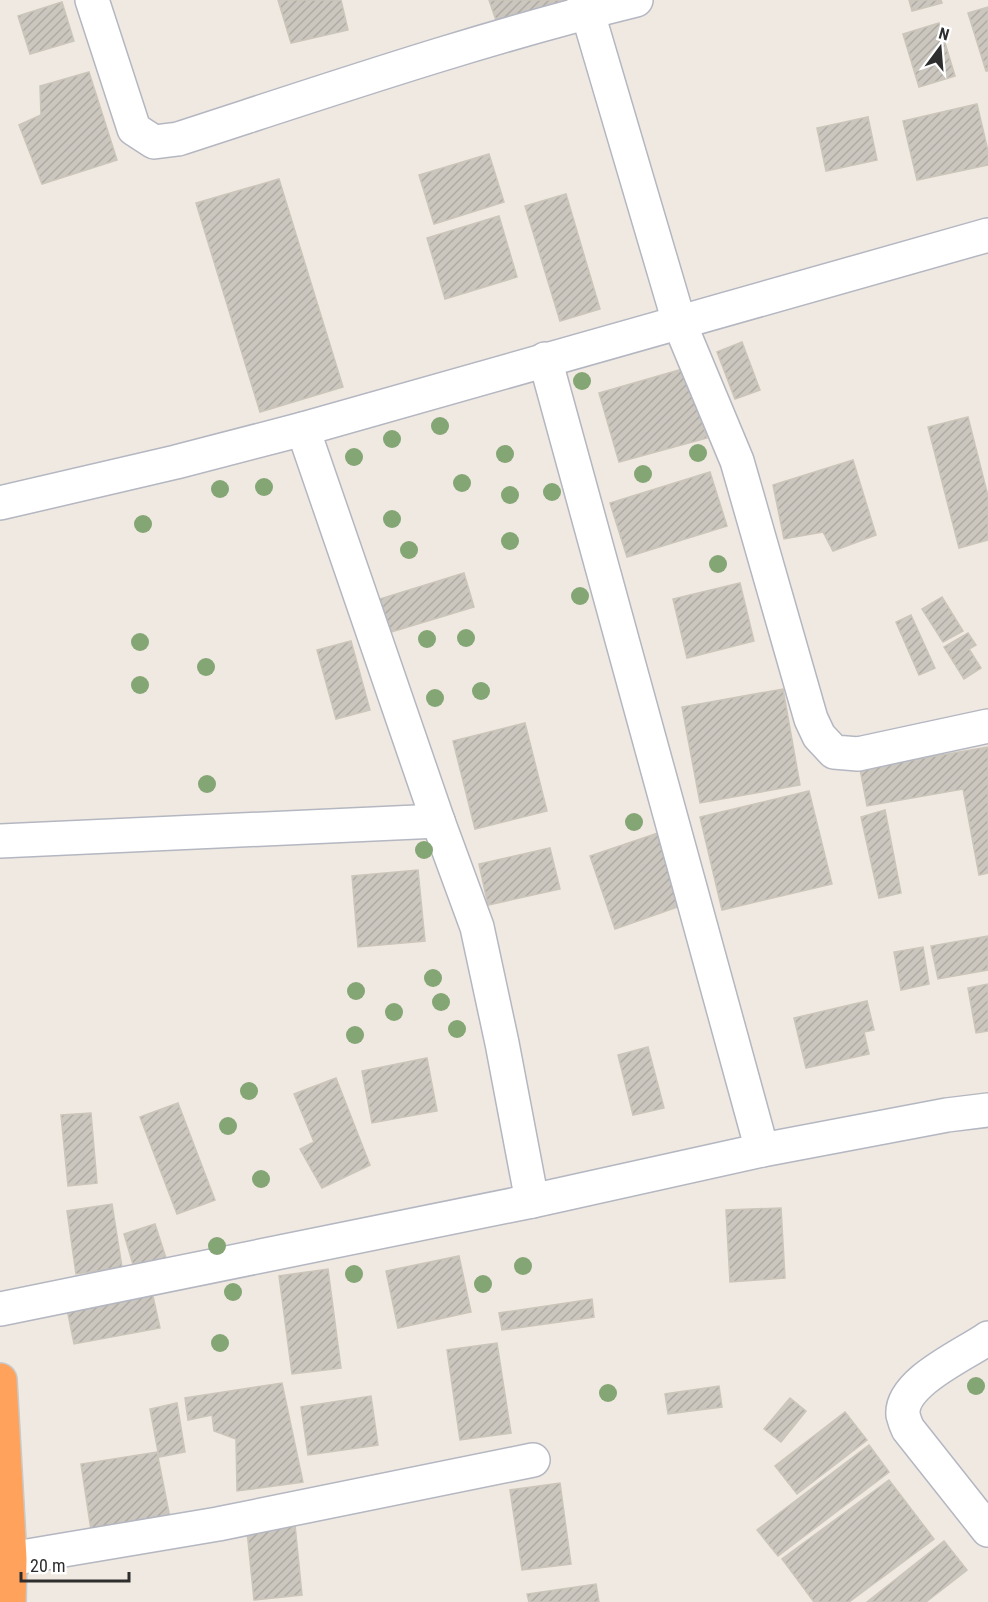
<svg xmlns="http://www.w3.org/2000/svg" width="988" height="1602" font-family="'Roboto Condensed',sans-serif">
	<style>
		.building { fill: url(#building-hatch); stroke: #cbc5ba; stroke-width: 1.5 }
		.lines { fill: none; stroke-linecap: round; stroke-linejoin: round }
		.street-casing { stroke: #b4b7c1; stroke-width: 36 }
		.highway-casing { stroke: #c9c9c9; stroke-width: 36 }
		.street { stroke: #fff; stroke-width: 33 }
		.highway { stroke: #ffa35c; stroke-width: 33 }
		.tree { fill: #84a574 }
	</style>
	<defs>
		<pattern id="building-hatch" width="6" height="6" patternUnits="userSpaceOnUse" patternTransform="scale(1.5)"><rect width="6" height="6" fill="#cbc7bf"/><path d="M-1 1l2-2M0 6l6-6M5 7l2-2" fill="none" stroke="#afaba4"/></pattern>
	</defs>
	<rect width="100%" height="100%" fill="#efe9e1"/>
	<!-- building -->
	<g class="building">
		<path d="M278 0H341L348 30 291 43Z"/>
		<path d="M489 0H570L498 26Z"/>
		<path d="M909 0H941L942 3 912 11Z"/>
		<path d="M62 2 74 41 30 54 18 16Z"/>
		<path d="M988 7V71H986L968 13Z"/>
		<path d="M939 23 955 76 919 87 903 34Z"/>
		<path d="M89 72 117 160 42 184 19 125 41 115 40 86Z"/>
		<path d="M977 104 988 151V165L917 180 903 121Z"/>
		<path d="M868 117 877 160 826 171 817 128Z"/>
		<path d="M489 154 504 202 434 224 419 175Z"/>
		<path d="M279 179 343 387 260 412 196 203Z"/>
		<path d="M566 194 600 309 560 321 525 206Z"/>
		<path d="M499 216 517 277 445 299 427 238Z"/>
		<path d="M742 342 760 390 735 399 717 352Z"/>
		<path d="M686 368 707 438 619 462 599 393Z"/>
		<path d="M968 417 988 496V540L959 548 928 427Z"/>
		<path d="M853 460 876 535 833 551 823 532 784 539 773 485Z"/>
		<path d="M710 472 727 526 627 557 610 503Z"/>
		<path d="M464 573 474 607 391 632 380 599Z"/>
		<path d="M740 583 754 641 687 658 673 599Z"/>
		<path d="M942 597 963 631 943 642 922 609Z"/>
		<path d="M911 615 935 668 919 675 896 622Z"/>
		<path d="M968 633 976 645 969 649 981 668 964 679 944 647Z"/>
		<path d="M351 641 370 710 336 719 317 650Z"/>
		<path d="M783 689 800 785 700 803 682 707Z"/>
		<path d="M525 723 547 811 475 829 453 741Z"/>
		<path d="M988 747V873L979 875 963 789 867 806 860 769Z"/>
		<path d="M809 791 832 884 722 910 700 817Z"/>
		<path d="M885 810 901 893 879 898 861 817Z"/>
		<path d="M658 833 683 905 615 929 590 856Z"/>
		<path d="M550 848 560 889 488 905 479 864Z"/>
		<path d="M418 870 425 941 358 947 352 876Z"/>
		<path d="M988 936V970L938 979 931 946Z"/>
		<path d="M923 947 929 984 901 990 894 952Z"/>
		<path d="M988 984V1031L976 1033 968 988Z"/>
		<path d="M867 1001 874 1030 864 1032 869 1054 806 1068 794 1018Z"/>
		<path d="M648 1047 664 1108 633 1115 618 1055Z"/>
		<path d="M427 1058 437 1111 372 1123 362 1071Z"/>
		<path d="M336 1078 370 1165 322 1188 300 1149 314 1142 294 1094Z"/>
		<path d="M178 1103 215 1200 177 1214 140 1117Z"/>
		<path d="M91 1113 97 1183 68 1186 61 1115Z"/>
		<path d="M112 1204 122 1267 76 1274 67 1211Z"/>
		<path d="M781 1208 785 1278 730 1282 726 1210Z"/>
		<path d="M155 1224 166 1258 134 1268 124 1234Z"/>
		<path d="M459 1256 471 1312 398 1328 386 1271Z"/>
		<path d="M328 1269 341 1368 292 1374 279 1276Z"/>
		<path d="M152 1292 160 1328 74 1344 67 1309Z"/>
		<path d="M592 1299 594 1317 502 1330 499 1313Z"/>
		<path d="M497 1343 511 1433 460 1440 447 1350Z"/>
		<path d="M282 1383 303 1482 237 1491 236 1439 214 1431 212 1415 188 1420 185 1398Z"/>
		<path d="M719 1386 722 1407 668 1414 665 1394Z"/>
		<path d="M371 1396 378 1445 308 1455 301 1407Z"/>
		<path d="M790 1398 806 1411 781 1442 764 1429Z"/>
		<path d="M177 1403 185 1452 159 1457 150 1409Z"/>
		<path d="M845 1412 867 1440 797 1494 775 1466Z"/>
		<path d="M869 1445 889 1472 778 1556 757 1530Z"/>
		<path d="M157 1452 170 1518 91 1530 81 1464Z"/>
		<path d="M889 1480 934 1539 849 1602H814L782 1559Z"/>
		<path d="M560 1483 571 1564 522 1570 510 1490Z"/>
		<path d="M295 1525 302 1595 254 1600 247 1531Z"/>
		<path d="M944 1541 967 1570 926 1602H867Z"/>
		<path d="M596 1584 599 1602H529L527 1594Z"/>
	</g>
	<g class="lines">
		<!-- street casing -->
		<g class="street-casing">
			<g id="street">
				<path d="M92 0 134 129 154 142 178 139C329 90 481 38 636 0"/>
				<path d="M584 0 679 322 737 461 811 719 819 736 834 752 858 754 988 726"/>
				<path d="M545 359 762 1150"/>
				<path d="M303 429 438 821 477 927 502 1043 532 1201"/>
				<path d="M0 503 176 462 303 429 988 235"/>
				<path d="M0 841 438 821"/>
				<path d="M0 1309 532 1201 762 1150 947 1115 988 1110"/>
				<path d="M988 1338C966 1354 900 1382 903 1415 904 1419 906 1425 908 1429L988 1530"/>
				<path d="M10 1559 218 1524 533 1460"/>
			</g>
		</g>
		<!-- highway casing -->
		<g class="highway-casing">
			<path id="highway" d="M0 1380 10 1559 9 1602"/>
		</g>
		<!-- street -->
		<use href="#street" class="street"/>
		<!-- highway -->
		<use href="#highway" class="highway"/>
	</g>
	<!-- trees -->
	<g class="tree">
		<circle cx="582" cy="381" r="9"/>
		<circle cx="440" cy="426" r="9"/>
		<circle cx="392" cy="439" r="9"/>
		<circle cx="698" cy="453" r="9"/>
		<circle cx="505" cy="454" r="9"/>
		<circle cx="354" cy="457" r="9"/>
		<circle cx="643" cy="474" r="9"/>
		<circle cx="462" cy="483" r="9"/>
		<circle cx="264" cy="487" r="9"/>
		<circle cx="220" cy="489" r="9"/>
		<circle cx="552" cy="492" r="9"/>
		<circle cx="510" cy="495" r="9"/>
		<circle cx="392" cy="519" r="9"/>
		<circle cx="143" cy="524" r="9"/>
		<circle cx="510" cy="541" r="9"/>
		<circle cx="409" cy="550" r="9"/>
		<circle cx="718" cy="564" r="9"/>
		<circle cx="580" cy="596" r="9"/>
		<circle cx="466" cy="638" r="9"/>
		<circle cx="427" cy="639" r="9"/>
		<circle cx="140" cy="642" r="9"/>
		<circle cx="206" cy="667" r="9"/>
		<circle cx="140" cy="685" r="9"/>
		<circle cx="481" cy="691" r="9"/>
		<circle cx="435" cy="698" r="9"/>
		<circle cx="207" cy="784" r="9"/>
		<circle cx="634" cy="822" r="9"/>
		<circle cx="424" cy="850" r="9"/>
		<circle cx="433" cy="978" r="9"/>
		<circle cx="356" cy="991" r="9"/>
		<circle cx="441" cy="1002" r="9"/>
		<circle cx="394" cy="1012" r="9"/>
		<circle cx="457" cy="1029" r="9"/>
		<circle cx="355" cy="1035" r="9"/>
		<circle cx="249" cy="1091" r="9"/>
		<circle cx="228" cy="1126" r="9"/>
		<circle cx="261" cy="1179" r="9"/>
		<circle cx="217" cy="1246" r="9"/>
		<circle cx="523" cy="1266" r="9"/>
		<circle cx="354" cy="1274" r="9"/>
		<circle cx="483" cy="1284" r="9"/>
		<circle cx="233" cy="1292" r="9"/>
		<circle cx="220" cy="1343" r="9"/>
		<circle cx="976" cy="1386" r="9"/>
		<circle cx="608" cy="1393" r="9"/>
	</g>
	<!-- north arrow -->
	<g transform="translate(940 48) rotate(16)" stroke="#ffffff" stroke-width="4.5" paint-order="stroke">
	<path d="M0-4.5L10 22L0 15L-10 22Z" fill="#2e2e2e"/>
	<text y="-9" font-size="16" font-weight="bold" text-anchor="middle" fill="#2e2e2e">N</text>
	</g>
	<!-- scale -->
	<path d="M21 1572v9h108v-9" fill="none" stroke="#2e2e2e" stroke-width="3"/>
	<text x="30" y="1572" font-size="18" fill="#2e2e2e" stroke="#ffffff" stroke-width="4.5" paint-order="stroke">20 m</text>
</svg>
